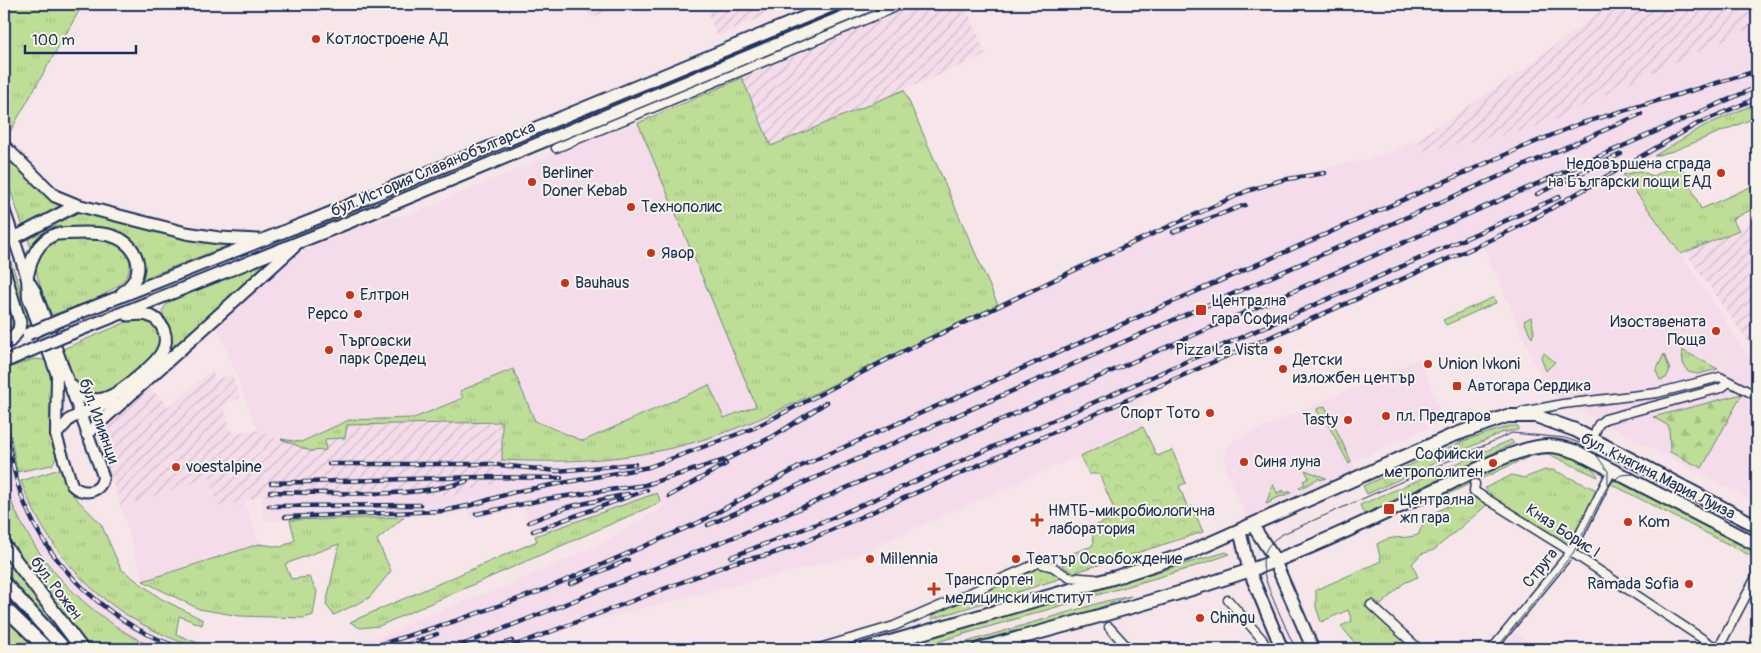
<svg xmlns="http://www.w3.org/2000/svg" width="1761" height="653" font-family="Pangolin,sans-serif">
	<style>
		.built { fill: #f5dcea }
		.industrial { fill: url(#industrial-furrows) }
		.grass { fill: url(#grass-tufts); stroke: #6c867a }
		.forest { fill: url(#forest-firs); stroke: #6c867a }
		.park { fill: url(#park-crowns); stroke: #6c867a }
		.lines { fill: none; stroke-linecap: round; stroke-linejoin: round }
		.minor-casing { stroke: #1b2f5e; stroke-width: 11 }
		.tertiary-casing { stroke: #1b2f5e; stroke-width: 14 }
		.secondary-casing { stroke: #1b2f5e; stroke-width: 15 }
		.primary-casing { stroke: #1b2f5e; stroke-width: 16 }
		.minor { stroke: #f7f3e8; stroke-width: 8 }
		.tertiary { stroke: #f7f3e8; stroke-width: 10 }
		.secondary { stroke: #f7f3e8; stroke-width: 11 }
		.primary { stroke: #f7f3e8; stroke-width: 12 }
		.tram { stroke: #1b2f5e; stroke-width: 1 }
		.rail-casing { stroke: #1b2f5e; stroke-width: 4.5 }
		.rail { stroke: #f7f3e8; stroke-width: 2.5; stroke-dasharray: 8; stroke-linecap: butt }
		.secondary-bridge-casing { stroke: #1b2f5e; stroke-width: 15; stroke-linecap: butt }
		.secondary-bridge { stroke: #f7f3e8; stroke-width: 11 }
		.poi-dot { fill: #c8321e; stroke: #f7f3e8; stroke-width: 2 }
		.labels { text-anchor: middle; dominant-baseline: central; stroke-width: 4; stroke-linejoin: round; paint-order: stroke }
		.poi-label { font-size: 16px; fill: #1b2f5e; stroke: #f7f3e8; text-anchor: start }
		.street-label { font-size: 16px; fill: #1b2f5e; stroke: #f7f3e8 }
	</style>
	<defs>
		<pattern id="industrial-furrows" width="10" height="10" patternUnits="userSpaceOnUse" patternTransform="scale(1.25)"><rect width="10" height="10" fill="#f5dcea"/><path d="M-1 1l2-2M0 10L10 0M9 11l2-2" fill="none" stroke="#d1bdcb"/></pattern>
		<pattern id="grass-tufts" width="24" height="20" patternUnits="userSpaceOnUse" patternTransform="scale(1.25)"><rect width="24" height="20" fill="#bede97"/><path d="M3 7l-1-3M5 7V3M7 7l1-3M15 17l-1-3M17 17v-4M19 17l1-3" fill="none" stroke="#a3bf85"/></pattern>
		<pattern id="forest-firs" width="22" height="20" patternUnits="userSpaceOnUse" patternTransform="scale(1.25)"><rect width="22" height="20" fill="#bede97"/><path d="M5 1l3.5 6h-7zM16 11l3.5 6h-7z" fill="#a3bf85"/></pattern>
		<pattern id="park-crowns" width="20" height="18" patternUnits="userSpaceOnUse" patternTransform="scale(1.25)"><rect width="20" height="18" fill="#bede97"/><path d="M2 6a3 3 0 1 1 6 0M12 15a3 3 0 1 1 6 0" fill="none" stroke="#a3bf85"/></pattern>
	</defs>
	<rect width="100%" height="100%" fill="#f6e6e9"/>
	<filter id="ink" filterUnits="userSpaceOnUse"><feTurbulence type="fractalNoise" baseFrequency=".02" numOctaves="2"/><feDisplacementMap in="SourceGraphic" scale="10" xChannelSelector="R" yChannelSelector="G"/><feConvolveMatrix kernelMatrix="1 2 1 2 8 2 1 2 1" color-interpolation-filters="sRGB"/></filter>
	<g filter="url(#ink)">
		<!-- built -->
		<g class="built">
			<path d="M1757 25V103L1704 126 1623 175 1681 254 1757 369V503L1601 422 1547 391 1483 246 1141 396 1143 401 1134 410 1143 427 853 556 578 625 513 649H310L374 637 401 630 400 626 511 584 604 542 663 507 657 494 535 536 524 509 471 519 469 511 438 516 262 521 261 478 502 460 556 463 591 461 672 448 743 426 805 399 903 349 1140 236 1247 188 1289 175 1360 161 1396 150 1419 138 1422 151 1512 134 1548 123 1633 81Z"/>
			<path d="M638 123 757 406 724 418 709 385 583 441 535 421 513 369 460 391 463 398 414 418 349 420 301 442 281 439 257 430 217 325 291 256 358 226 413 213 592 138Z"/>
			<path d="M1419 359 1445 420 1353 462 1356 469 1249 516 1245 514 1225 469 1224 459 1228 447 1236 439Z"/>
			<path d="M4 397 17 472 29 503 53 547 70 568 113 605 176 641 204 649H156L126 635 95 613 51 569 29 537 13 509 4 482Z"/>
			<path d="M209 478 219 508 244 500 259 544 143 581 121 507Z"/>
			<path d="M1515 632 1537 649H1501Z"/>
		</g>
		<!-- industrial -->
		<g class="industrial">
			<path d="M584 4H625L591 18Z"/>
			<path d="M704 4H792L717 36Z"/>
			<path d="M919 4H965L986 55 771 146 742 78Z"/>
			<path d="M1610 4H1757V25L1633 81 1548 123 1512 134 1422 151 1419 138 1513 77Z"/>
			<path d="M1757 217V355L1686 253 1739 230Z"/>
			<path d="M212 370 215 380 232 374 240 398 223 406 232 433 257 430 310 451 325 450V439L346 425 502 422 503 481 454 495 261 496 219 508 209 478 121 507 101 450V435L108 424 149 386 168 407Z"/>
		</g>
		<!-- grass -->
		<g class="grass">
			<path d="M4 4H83L11 130 4 136Z"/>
			<path d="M742 78 771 146 904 90 998 305C966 320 933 334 902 350 827 386 754 429 672 448 616 461 560 463 502 460V422L347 425 345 438 325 439 326 450 310 451 281 439 301 442 349 420 414 418 463 398 460 391 513 369 535 421 583 441 709 385 724 418 756 406 638 123Z"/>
			<path d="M1757 103V117L1673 151 1654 156 1704 126Z"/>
			<path d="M5 152 48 197 64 207 26 226 22 224 4 172Z"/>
			<path d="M1680 163 1701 209 1757 184V207L1732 219 1739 230 1681 254 1623 175 1640 171 1653 176Z"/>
			<path d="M81 208 237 242 137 281 125 236 49 232 42 235 31 249 27 235Z"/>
			<path d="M104 237C115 241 126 246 129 259 138 290 74 306 52 315 43 292 21 254 53 240 63 235 92 238 104 237Z"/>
			<path d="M4 242 32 323 25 326C23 297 4 271 4 242Z"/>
			<path d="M276 258 98 420 91 422 88 417 167 352 172 336 162 311 168 302Z"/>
			<path d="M4 284C8 300 22 325 4 335Z"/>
			<path d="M1494 297 1496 303 1493 304 1446 325 1443 320Z"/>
			<path d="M1531 317 1534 332 1532 338 1524 321Z"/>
			<path d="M134 319 151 321 157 327 161 340 152 360 109 397C70 393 75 382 63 349Z"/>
			<path d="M1682 350 1718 369 1698 374 1688 372 1683 363Z"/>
			<path d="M1544 353 1555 362 1546 371 1541 357Z"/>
			<path d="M1664 354 1670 370 1666 378 1660 380 1656 371Z"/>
			<path d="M34 359 45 360C56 383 48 405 50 429 51 438 55 447 57 456L52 465 17 472 4 397V370Z"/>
			<path d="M1565 382 1562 393 1556 394 1552 384Z"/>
			<path d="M1325 406 1351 461 1349 464 1330 428 1317 411V409Z"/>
			<path d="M1510 426H1518V430L1501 433 1367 494 1363 486 1466 440Z"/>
			<path d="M1511 440 1514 443 1512 444C1462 467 1414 492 1364 514L1360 505Z"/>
			<path d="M1549 451C1563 454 1593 462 1598 477L1548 454H1535L1426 504 1415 506 1464 480 1538 452Z"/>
			<path d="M60 469 68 490 101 524 121 569 160 598 203 620 202 625 179 616 176 634 198 643 217 647 228 646 271 649C249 649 224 653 203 649 185 645 169 637 153 630 89 598 46 547 21 481Z"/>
			<path d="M1305 470 1326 478 1320 480 1319 478 1300 489 1299 487 1305 484 1303 481 1309 478Z"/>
			<path d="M1545 470H1553L1599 491 1570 547 1493 497 1485 488 1512 475 1524 478Z"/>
			<path d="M1614 480 1752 550 1753 554 1749 555 1611 484Z"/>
			<path d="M4 482C29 558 85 615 156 649H92L26 566 4 531Z"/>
			<path d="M1273 484 1277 493 1283 490 1285 493 1291 491V493L1271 500V502L1266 504Z"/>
			<path d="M657 493 661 502 379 626 360 628 350 622 537 541 535 536Z"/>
			<path d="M1469 496 1488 504 1434 550 1421 554 1412 564 1418 577 1404 583 1381 605 1373 599 1364 605 1412 649H1360L1341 626 1352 621 1348 610 1321 622 1316 607V590L1381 561 1377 544C1393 534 1401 540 1418 535L1427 516Z"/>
			<path d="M404 517 377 540 391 571 369 598 334 615 326 605 339 544 285 564 291 579 309 577 317 591 313 615 304 618 240 616 199 609 143 581 259 544 281 547 295 540 290 520Z"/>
			<path d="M1226 552 1230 554 1190 568 913 649H892Z"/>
			<path d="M4 557 62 631 59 633 4 570Z"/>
			<path d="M1131 596 1074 617 959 649H943L1106 601Z"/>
			<path d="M4 619 38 649H4Z"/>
		</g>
		<!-- forest -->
		<path class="forest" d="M1742 394 1702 468 1670 452 1669 426 1653 417Z"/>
		<!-- park -->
		<g class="park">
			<path d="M1143 427 1157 456 1172 450 1186 483 1179 486 1188 508 1192 506 1203 532 1073 573 1062 565 1060 558 1092 546 1094 542 1091 528 1108 520 1115 511 1099 474H1089L1080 456Z"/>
			<path d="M1043 566 1062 578 932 619 931 616 1036 567Z"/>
		</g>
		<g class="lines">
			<!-- minor casing -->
			<g class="minor-casing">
				<g id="minor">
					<path d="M556 148 903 4"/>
					<path d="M1522 412 1563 404 1657 393 1720 377 1757 396"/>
					<path d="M1593 439 1598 425 1605 419 1721 388 1729 382"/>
					<path d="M1475 484 1474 491 1559 544 1718 649"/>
					<path d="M1228 600 1262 639 1267 649"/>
					<path d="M1371 605 1419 649"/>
					<path d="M1109 627 1129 649"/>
					<path d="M816 649 894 626 1038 563 1053 567 1068 577 1095 579"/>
					<path d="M1492 649 1571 552 1612 470"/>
					<path d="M1718 649 1757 575"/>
				</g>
			</g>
			<!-- tertiary casing -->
			<g class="tertiary-casing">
				<g id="tertiary">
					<path d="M4 209 27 278 28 297 57 375 56 435 72 485C83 496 102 493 103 476L45 318 35 291 27 278"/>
					<path d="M56 435 70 419 80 414"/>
				</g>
			</g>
			<!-- secondary casing -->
			<g class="secondary-casing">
				<g id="secondary">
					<path d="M4 146 55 196 77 205 186 233 219 238 258 240"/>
					<path d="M14 238 77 205"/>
					<path d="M4 270 20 322 19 330 10 341"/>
					<path d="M27 278C31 259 36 242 56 234 83 233 127 226 137 260 141 275 132 285 122 293"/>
					<path d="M61 320 323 216 836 4"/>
					<path d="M67 335 347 223 874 4"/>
					<path d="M4 362 34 349"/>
					<path d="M69 383C91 414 116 396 138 377 146 370 157 362 162 352 170 338 163 319 147 315 141 313 134 315 128 315"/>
					<path d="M80 414 96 409 112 400"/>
					<path d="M87 434 294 247"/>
					<path d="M1253 526 1272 555 1313 649"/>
					<path d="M1240 532 1249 570 1282 649"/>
				</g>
			</g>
			<!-- primary casing -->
			<g class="primary-casing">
				<g id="primary">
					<path d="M4 545 82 649"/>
					<path d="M4 583 65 649"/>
					<path d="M4 607 47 649"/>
					<path d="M866 649 1116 577 1186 554 1451 436 1507 416H1536L1575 430 1757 526"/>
					<path d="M979 649C1073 623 1167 599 1259 567 1322 544 1384 513 1446 485 1472 472 1520 446 1548 446 1558 446 1568 449 1577 452L1757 545"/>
				</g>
			</g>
			<!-- minor -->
			<use href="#minor" class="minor"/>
			<!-- tertiary -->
			<use href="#tertiary" class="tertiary"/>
			<!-- secondary -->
			<use href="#secondary" class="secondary"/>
			<!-- primary -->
			<use href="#primary" class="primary"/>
			<!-- tram -->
			<g class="tram">
				<path d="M1594 452 1608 471V485"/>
				<path d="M1296 649C1288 635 1283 620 1276 606 1264 577 1250 549 1287 532L1512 433 1565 438 1589 446 1757 533"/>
				<path d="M1496 649 1573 553 1608 485 1621 475 1634 474"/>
			</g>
			<!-- rail casing -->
			<g class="rail-casing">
				<g id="rail">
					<path d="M1537 194 1621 154"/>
					<path d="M1173 232 1245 205"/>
					<path d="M4 416C9 445 13 474 24 502 50 569 116 629 185 649"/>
					<path d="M329 464H491L557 471 635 464"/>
					<path d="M271 483 479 477 561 478"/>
					<path d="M270 492C330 492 411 500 467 481"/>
					<path d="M669 496 726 464"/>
					<path d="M269 506 420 505"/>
					<path d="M476 514 546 499 645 485 725 460 774 436 827 402"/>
					<path d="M285 517 443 511 472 505 514 492 649 467 754 428 900 353 1115 251 1247 191 1282 180 1325 173"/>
					<path d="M529 522 568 507 628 494"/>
					<path d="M708 525 1641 114"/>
					<path d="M533 531 647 490"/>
					<path d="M731 557 832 518 1559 197"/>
					<path d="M570 584 628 560"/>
					<path d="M366 649 455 621 541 591 700 522 799 467 1516 150 1579 124 1757 71"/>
					<path d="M395 649 437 634"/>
					<path d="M452 649 744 533 1757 87"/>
					<path d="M489 649 512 641"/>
					<path d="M505 649 735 562 771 554 797 545 1482 244 1526 223 1697 124 1757 98"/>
				</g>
			</g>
			<!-- rail -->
			<use href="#rail" class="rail"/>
			<!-- secondary-bridge casing -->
			<g class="secondary-bridge-casing">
				<g id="secondary-bridge">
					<path d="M28 334 61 320"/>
					<path d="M34 349 67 335"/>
				</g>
			</g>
			<!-- secondary-bridge -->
			<use href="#secondary-bridge" class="secondary-bridge"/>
		</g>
	</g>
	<!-- markers -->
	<g class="poi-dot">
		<circle cx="316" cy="39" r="5"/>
		<circle cx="1721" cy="173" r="5"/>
		<circle cx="532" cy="182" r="5"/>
		<circle cx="631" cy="207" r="5"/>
		<circle cx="651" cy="253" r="5"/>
		<circle cx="565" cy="283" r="5"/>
		<circle cx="350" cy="295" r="5"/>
		<rect x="1195" y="304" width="12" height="12" rx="2.5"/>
		<circle cx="358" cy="314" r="5"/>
		<circle cx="1716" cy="331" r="5"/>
		<circle cx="329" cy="350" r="5"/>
		<circle cx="1278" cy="350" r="5"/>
		<circle cx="1428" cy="364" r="5"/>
		<circle cx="1283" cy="369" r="5"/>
		<rect x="1452" y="381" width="10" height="10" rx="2.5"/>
		<circle cx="1210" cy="413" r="5"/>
		<circle cx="1386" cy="416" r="5"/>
		<circle cx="1348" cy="420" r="5"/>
		<circle cx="1244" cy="462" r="5"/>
		<circle cx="1493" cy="463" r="5"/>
		<circle cx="176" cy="467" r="5"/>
		<rect x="1383" y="503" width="12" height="12" rx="2.5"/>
		<path d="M1034.5 512.5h5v5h5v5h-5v5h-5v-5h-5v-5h5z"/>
		<circle cx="1628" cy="522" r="5"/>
		<circle cx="870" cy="559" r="5"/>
		<circle cx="1016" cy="559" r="5"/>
		<circle cx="1689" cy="584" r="5"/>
		<path d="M931.5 581.5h5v5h5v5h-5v5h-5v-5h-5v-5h5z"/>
		<circle cx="1200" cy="618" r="5"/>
	</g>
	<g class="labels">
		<!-- poi labels -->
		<g class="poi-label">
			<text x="326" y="39">Котлостроене АД</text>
			<text x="1711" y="164" text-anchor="end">Недовършена сграда<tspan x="1711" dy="18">на Български пощи ЕАД</tspan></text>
			<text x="542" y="173">Berliner<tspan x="542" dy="18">Doner Kebab</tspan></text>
			<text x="641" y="207">Технополис</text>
			<text x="661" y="253">Явор</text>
			<text x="575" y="283">Bauhaus</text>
			<text x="360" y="295">Елтрон</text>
			<text x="1212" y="301">Централна<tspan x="1212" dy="18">гара София</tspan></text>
			<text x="348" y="314" text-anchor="end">Pepco</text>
			<text x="1706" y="322" text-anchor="end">Изоставената<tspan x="1706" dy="18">Поща</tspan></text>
			<text x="339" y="341">Търговски<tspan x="339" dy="18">парк Средец</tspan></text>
			<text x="1268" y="350" text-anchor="end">Pizza La Vista</text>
			<text x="1293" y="360">Детски<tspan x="1293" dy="18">изложбен център</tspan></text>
			<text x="1438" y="364">Union Ivkoni</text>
			<text x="1467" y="386">Автогара Сердика</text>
			<text x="1200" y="413" text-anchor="end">Спорт Тото</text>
			<text x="1396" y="416">пл. Предгаров</text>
			<text x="1338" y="420" text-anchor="end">Tasty</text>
			<text x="1483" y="454" text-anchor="end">Софийски<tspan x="1483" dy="18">метрополитен</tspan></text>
			<text x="1254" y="462">Синя луна</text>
			<text x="186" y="467">voestalpine</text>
			<text x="1400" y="500">Централна<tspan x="1400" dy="18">жп гара</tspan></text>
			<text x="1048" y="511">НМТБ-микробиологична<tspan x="1048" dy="18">лаборатория</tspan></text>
			<text x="1638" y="522">Kom</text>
			<text x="880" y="559">Millennia</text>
			<text x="1026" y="559">Театър Освобождение</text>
			<text x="945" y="580">Транспортен<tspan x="945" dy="18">медицински институт</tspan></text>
			<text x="1679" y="584" text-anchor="end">Ramada Sofia</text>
			<text x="1210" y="618">Chingu</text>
		</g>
		<!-- street labels -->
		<g class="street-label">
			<text transform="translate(433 169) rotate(-23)">бул. История Славянобългарска</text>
			<text transform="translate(99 421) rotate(70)">бул. Илиянци</text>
			<text transform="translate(1658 476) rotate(27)">бул. Княгиня Мария Луиза</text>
			<text transform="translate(1563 531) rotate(33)">Княз Борис I</text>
			<text transform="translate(1540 568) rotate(-51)">Струга</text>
			<text transform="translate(56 588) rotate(53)">бул. Рожен</text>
		</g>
	</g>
	<!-- margin -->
	<rect width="1761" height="653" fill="none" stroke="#f7f3e8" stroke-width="20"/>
	<rect x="10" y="10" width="1741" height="633" fill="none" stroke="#1b2f5e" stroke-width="2" filter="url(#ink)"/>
	<!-- scale -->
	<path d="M25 45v8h111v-8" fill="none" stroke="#1b2f5e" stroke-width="2.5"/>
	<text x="32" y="45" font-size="15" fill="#1b2f5e" stroke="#f7f3e8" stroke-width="4" paint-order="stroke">100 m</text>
</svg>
